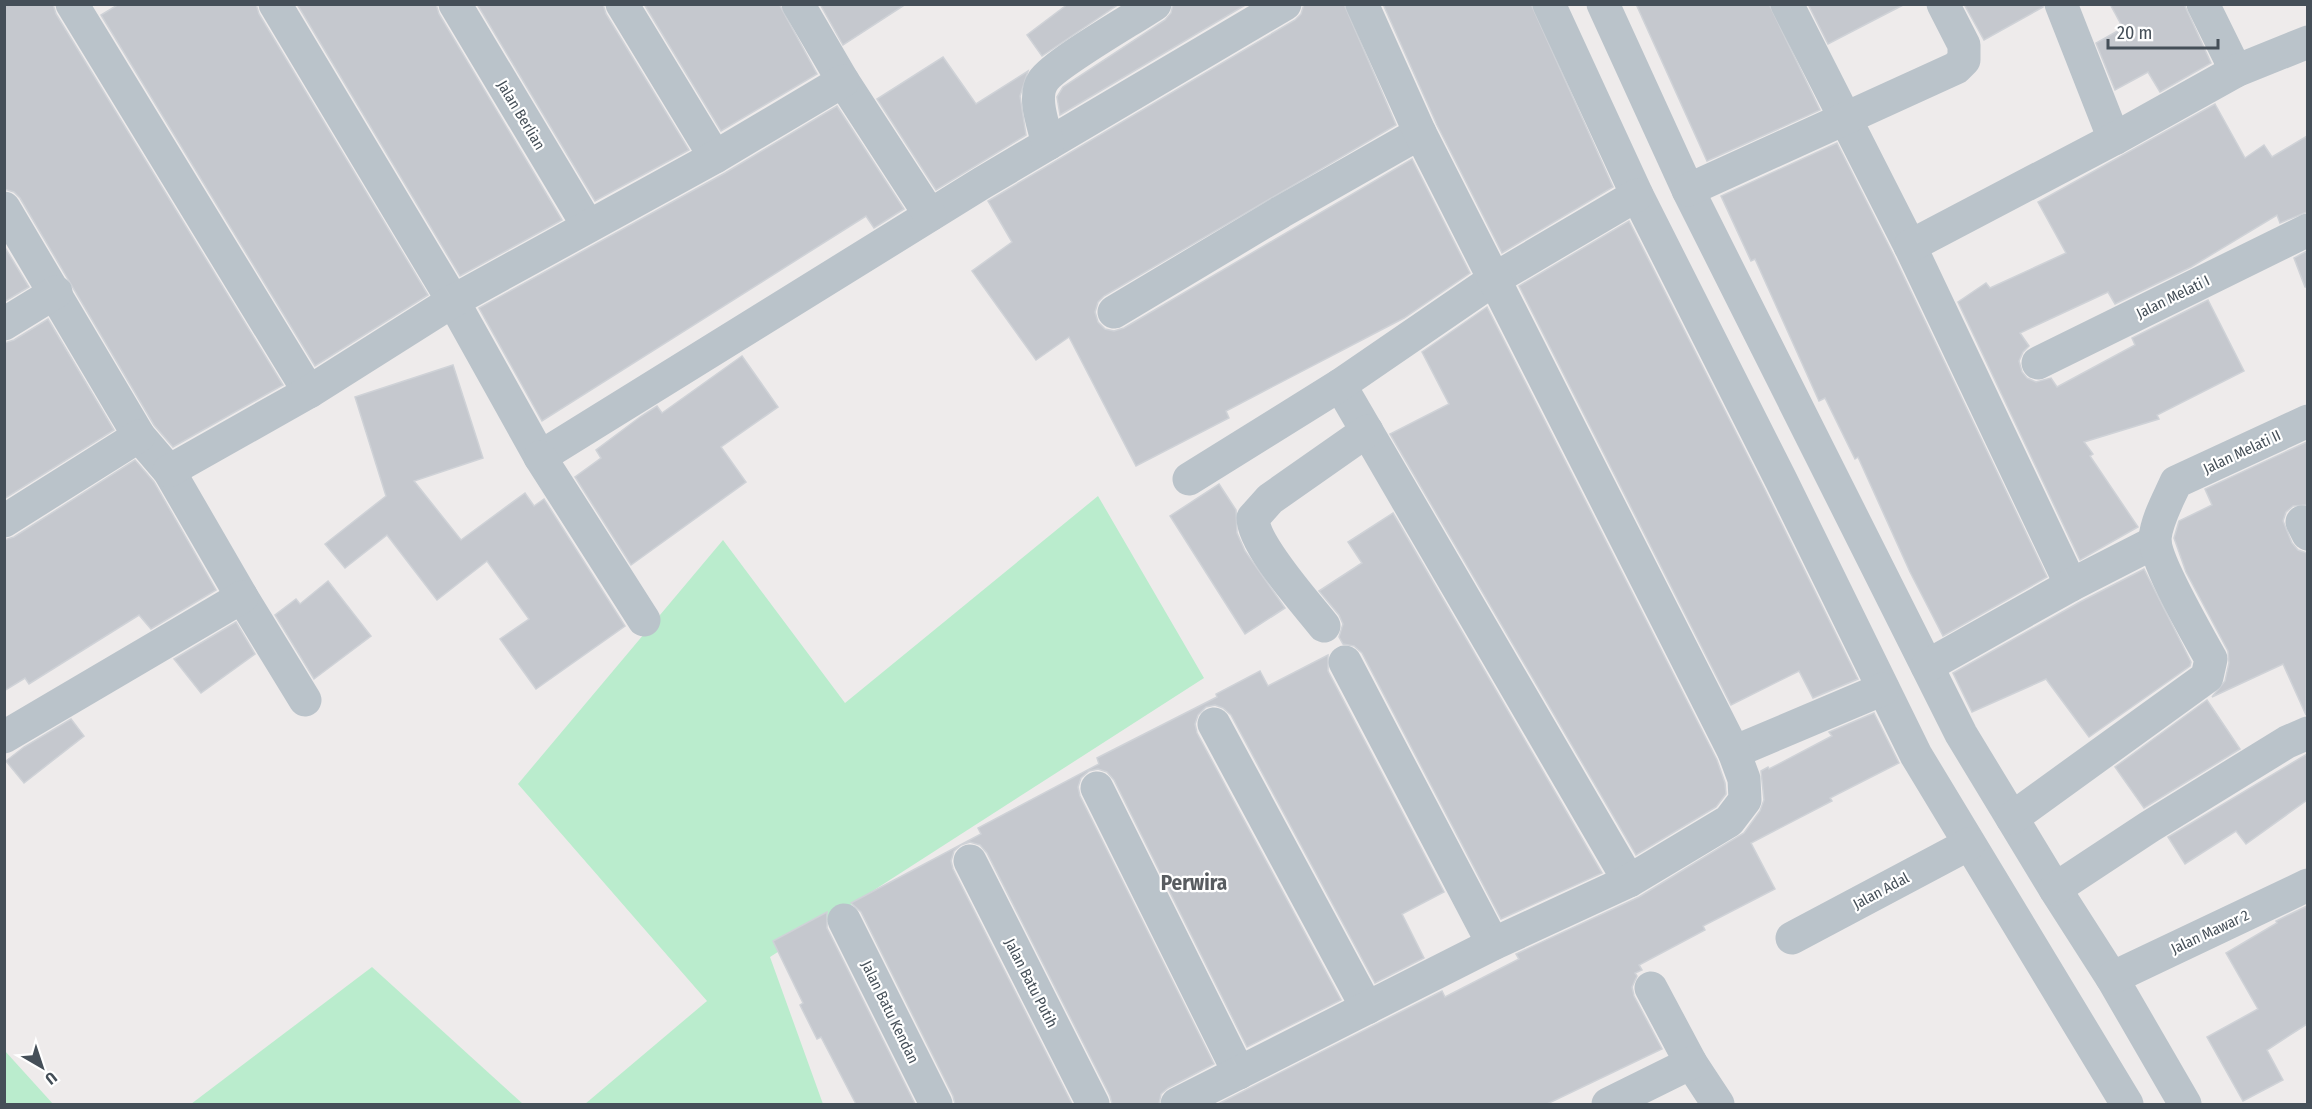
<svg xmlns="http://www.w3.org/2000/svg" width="2312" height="1109" font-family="'Fira Sans Condensed',sans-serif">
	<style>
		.green { fill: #baeccd }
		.building { fill: #c5c8ce; stroke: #cfd2d7; stroke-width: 1.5 }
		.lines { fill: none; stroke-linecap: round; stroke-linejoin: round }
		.minor { stroke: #bac3ca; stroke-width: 33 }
		.labels { text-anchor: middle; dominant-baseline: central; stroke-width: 4.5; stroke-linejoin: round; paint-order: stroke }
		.street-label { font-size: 15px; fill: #454f58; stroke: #fff }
		.district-label { font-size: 21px; font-weight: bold; fill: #585c60; stroke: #fff }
	</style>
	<rect width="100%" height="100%" fill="#eeebeb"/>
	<!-- green -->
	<g class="green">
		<path d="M1098 496 1204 678 770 957 823 1104H585L707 1001 518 784 723 540 845 703Z"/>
		<path d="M372 967 523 1104H191Z"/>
		<path d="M5 1051 53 1104H5Z"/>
	</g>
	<!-- building -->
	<g class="building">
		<path d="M4 4H53L56 14 283 385 173 447 154 425 20 198 14 192 4 189Z"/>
		<path d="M119 4H256L259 14 428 295 315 366 101 15Z"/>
		<path d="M297 4H436L439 14 562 220 460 276Z"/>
		<path d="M477 4H603L606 14 689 150 595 201Z"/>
		<path d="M644 4H779L817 74 721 131Z"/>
		<path d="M820 4H906L843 45Z"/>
		<path d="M1068 4H1119L1042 56 1027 35Z"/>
		<path d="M1173 4H1247L1060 115 1057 97 1063 87 1165 20 1171 13Z"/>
		<path d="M1304 4H1344L1396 125 1104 296 1098 302 1095 312 1098 322 1105 329 1114 331 1124 328 1412 159 1470 273 1404 318 1226 411 1229 418 1136 466 1069 337 1036 360 972 271 1012 242 988 201 1295 20 1301 14Z"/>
		<path d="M1383 4H1531L1613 187 1502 253 1437 125Z"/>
		<path d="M1636 4H1769L1820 110 1707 161Z"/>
		<path d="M1808 4H1905L1828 44Z"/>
		<path d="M1964 4H2043V7L1984 40Z"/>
		<path d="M2110 4H2184L2211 63 2160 92 2148 72 2115 90 2096 43 2123 28Z"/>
		<path d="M943 57 976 104 1028 71 1020 96 1026 135 936 190 877 99Z"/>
		<path d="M2215 104 2245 158 2264 145 2272 157 2307 136V212L2280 223 2277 215 2191 267 2115 304 2108 292 2020 333 2029 346 2023 352 2019 361 2022 372 2027 378 2036 382 2051 378 2057 387 2135 345 2132 338 2208 300 2244 371 2157 415 2159 419 2084 442 2093 454 2090 456 2138 527 2080 560 1958 302 1986 283 1990 288 2066 253 2038 202Z"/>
		<path d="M837 106 904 209 874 228 866 216 542 421 479 308 725 173Z"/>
		<path d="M1837 143 1893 254 2047 577 1943 636 1910 572 1858 457 1855 459 1825 398 1819 401 1755 259 1751 261 1721 196Z"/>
		<path d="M1629 221 1764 488 1858 679 1813 698 1799 671 1731 705 1519 286Z"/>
		<path d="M4 246 29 287 4 302Z"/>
		<path d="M2307 251V287H2305L2294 258Z"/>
		<path d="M1487 307 1717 760 1725 783 1726 794 1716 807 1636 855 1390 434 1449 404 1422 352Z"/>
		<path d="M48 319 114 430 4 499V343L14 340Z"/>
		<path d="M742 356 778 407 721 447 746 482 631 565 575 477 601 458 596 450 640 417 657 406 662 413Z"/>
		<path d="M453 365 483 458 414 481 461 540 525 493 534 506 544 499 625 626 536 689 500 639 529 619 487 561 437 600 387 535 345 568 325 544 386 496 355 397Z"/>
		<path d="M2307 442V505L2293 506 2286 512 2283 521 2292 543 2298 550 2307 553 2306 715 2283 664 2212 697 2225 681 2229 663 2228 651 2186 572 2174 538 2179 521 2212 505 2205 489Z"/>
		<path d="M135 460 154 482 216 590 151 629 139 615 29 684 25 678 4 691V540L14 537Z"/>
		<path d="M1219 484 1236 510 1237 533 1245 551 1285 608 1245 634 1170 516Z"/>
		<path d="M1393 513 1602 873 1501 919 1362 653 1354 646 1343 644 1339 637 1343 624 1339 615 1319 591 1362 563 1348 542Z"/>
		<path d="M2144 569 2191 662 2190 666 2089 737 2046 679 1972 712 1953 673 2080 602Z"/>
		<path d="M328 581 371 636 314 679 275 615 296 599 300 604Z"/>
		<path d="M236 622 255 654 201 693 174 659Z"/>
		<path d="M1328 655V671L1444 892 1402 914 1424 958 1375 983 1231 715 1223 708 1215 705 1206 707 1198 715 1195 724 1197 733 1341 1000 1247 1047 1114 780 1107 772 1098 769 1089 771 1081 778 1078 787 1080 796 1214 1064 1168 1088 1161 1094 1159 1104H1112L1110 1096 987 853 980 845 970 842 961 845 954 851 951 861 953 869 1072 1104H955L953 1096 861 912 851 903 981 834 978 828 1099 764 1097 758 1217 697 1216 694 1260 671 1268 686Z"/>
		<path d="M2207 700 2240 749 2144 808 2115 767Z"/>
		<path d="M1874 713 1899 763 1830 798 1832 801 1751 843 1775 889 1703 926 1705 930 1639 965 1642 970 1635 973 1637 976 1632 987 1634 996 1662 1049 1547 1104H1218L1442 991 1445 997 1519 959 1516 954 1639 897 1744 833 1760 811 1764 800 1761 771 1768 767 1769 769 1832 736 1829 732Z"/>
		<path d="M71 719 84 736 24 783 6 761 24 747Z"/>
		<path d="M2307 754V800L2246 844 2236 831 2185 864 2168 837Z"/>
		<path d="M2307 906V1024L2267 1050 2283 1080 2243 1101 2207 1037 2258 1009 2226 953 2277 923 2276 921Z"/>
		<path d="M827 912V928L915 1104H856L821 1037 817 1039 800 1005 803 1003 773 941Z"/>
	</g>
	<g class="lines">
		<!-- minor -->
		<g class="minor">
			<path d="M72 4 309 392"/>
			<path d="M275 4 453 301 540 457 982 183 1285 4"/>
			<path d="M455 4 588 226"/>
			<path d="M622 4 715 157"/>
			<path d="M798 4 843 81 930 215"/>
			<path d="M1549 4 1637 195 1781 480 1916 755 2127 1104"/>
			<path d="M1603 4 1688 190 1961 734 2055 889 2112 978 2185 1104"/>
			<path d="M1787 4 1910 246 2071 585"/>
			<path d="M2061 4 2114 139"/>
			<path d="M2203 4 2236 71"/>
			<path d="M1048 144C1044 126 1032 98 1043 81 1055 63 1133 19 1155 4"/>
			<path d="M1688 190 1956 68 1964 60V45L1943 4"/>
			<path d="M4 208 139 436 169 471 242 597 305 700"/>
			<path d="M1910 246 2114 139 2236 71 2308 42"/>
			<path d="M1114 312 1281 212 1420 133"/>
			<path d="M4 324 56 292"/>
			<path d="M2038 363 2308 230"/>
			<path d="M1340 385 1629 881"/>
			<path d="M540 457 644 620"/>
			<path d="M169 471 309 392 453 301 715 157 843 81"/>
			<path d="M1189 479 1340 385 1496 278 1637 195"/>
			<path d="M4 521 139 436"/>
			<path d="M2302 522 2308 534"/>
			<path d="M1324 626C1306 603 1253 545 1253 518L1270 499 1367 431"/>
			<path d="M1345 662 1493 944"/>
			<path d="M1927 666 2071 585 2155 542"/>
			<path d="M1214 724 1367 1008"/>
			<path d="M4 737 242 597"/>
			<path d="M1734 752 1883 689"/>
			<path d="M1097 788 1239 1073"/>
			<path d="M2012 818 2207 677 2211 659C2199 637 2154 560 2155 538 2157 519 2168 500 2176 482L2308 421"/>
			<path d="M970 861 1093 1104"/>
			<path d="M2055 889 2149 827 2287 742 2308 733"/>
			<path d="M844 920 936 1104"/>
			<path d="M1792 938 1969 844"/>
			<path d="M2112 978 2308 885"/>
			<path d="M1651 988 1691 1063 1718 1104"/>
			<path d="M1177 1104 1493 944 1629 881 1729 821 1745 800 1744 779 1734 752 1420 133 1362 4"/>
			<path d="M1608 1104 1691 1063"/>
		</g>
	</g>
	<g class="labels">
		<!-- street labels -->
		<g class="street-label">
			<text transform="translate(521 115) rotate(59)">Jalan Berlian</text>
			<text transform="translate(2173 297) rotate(-26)">Jalan Melati I</text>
			<text transform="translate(2242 452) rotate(-25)">Jalan Melati II</text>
			<text transform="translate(1881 891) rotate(-28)">Jalan Adal</text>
			<text transform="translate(2210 932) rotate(-25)">Jalan Mawar 2</text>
			<text transform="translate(1031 983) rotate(63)">Jalan Batu Putih</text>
			<text transform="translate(890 1012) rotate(64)">Jalan Batu Kendan</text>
		</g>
		<!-- district labels -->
		<g class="district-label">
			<text x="1194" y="883">Perwira</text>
		</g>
	</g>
	<!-- border -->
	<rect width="2312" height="1109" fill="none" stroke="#454f58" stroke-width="12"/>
	<!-- north arrow -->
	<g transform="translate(42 1067) rotate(141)" stroke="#ffffff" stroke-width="4.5" paint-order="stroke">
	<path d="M0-4.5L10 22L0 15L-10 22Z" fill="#454f58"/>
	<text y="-9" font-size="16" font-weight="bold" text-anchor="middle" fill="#454f58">U</text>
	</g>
	<!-- scale -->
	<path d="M2108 39v9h110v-9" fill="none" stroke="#454f58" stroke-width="3"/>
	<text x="2117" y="39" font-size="18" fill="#454f58" stroke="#ffffff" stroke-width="4.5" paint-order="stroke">20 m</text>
</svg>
